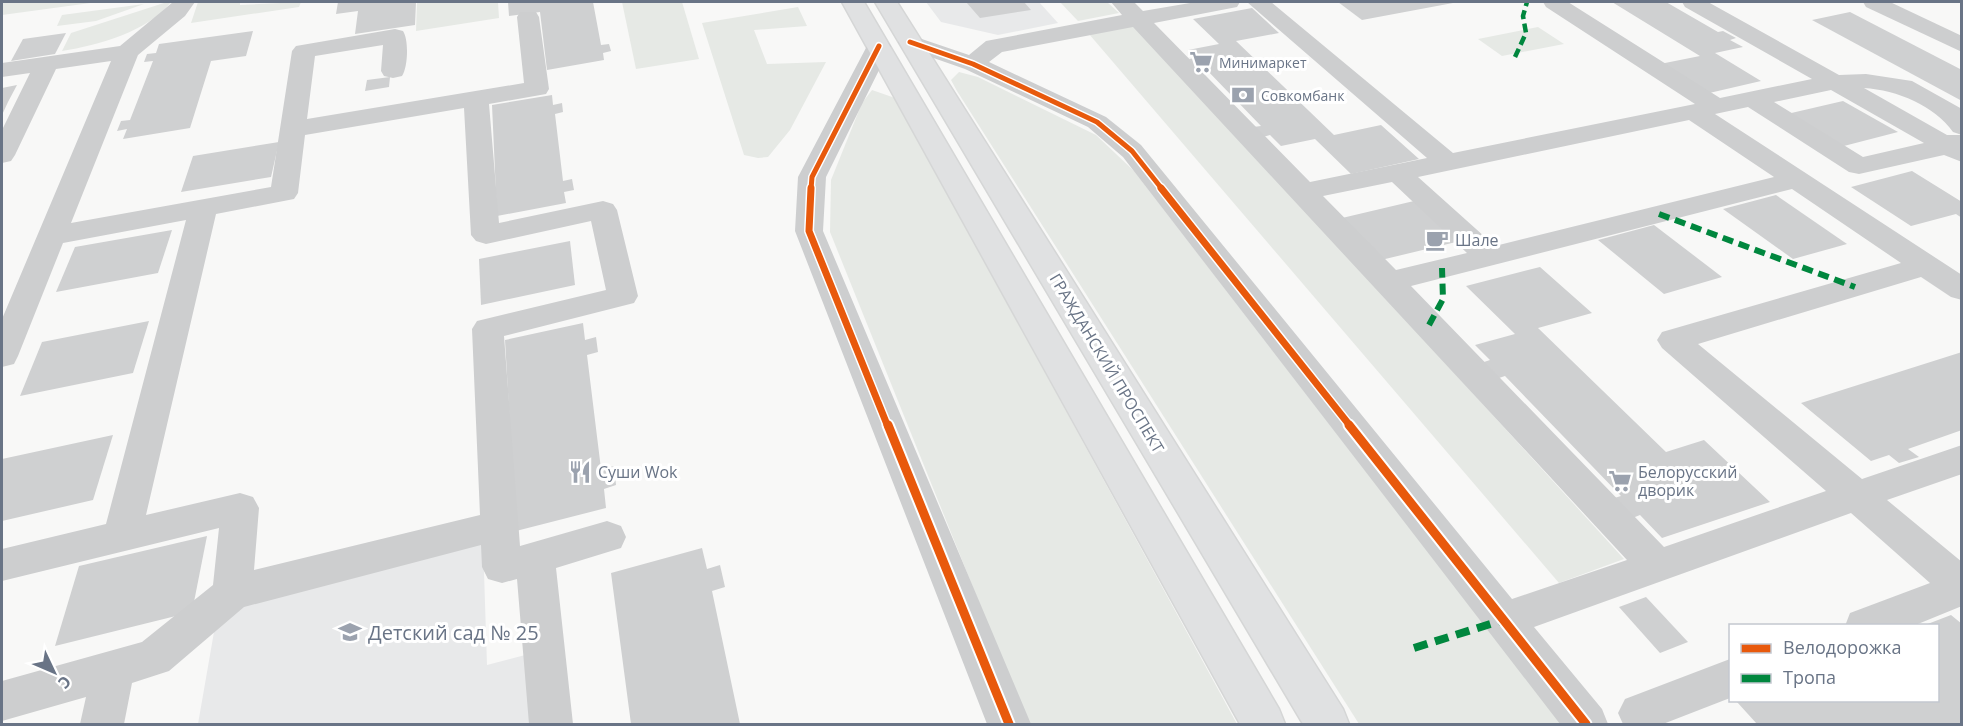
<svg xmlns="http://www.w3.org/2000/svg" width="1963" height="726" font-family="'Open Sans',sans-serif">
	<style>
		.built { fill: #e8e9ea }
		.green { fill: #e6e9e5 }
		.building { fill: #cfd0d1 }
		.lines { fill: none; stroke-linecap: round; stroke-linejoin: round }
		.major-casing { stroke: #d5d6d6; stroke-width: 3 }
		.minor { fill: #cdcecf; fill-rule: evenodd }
		.major { fill: #e0e1e2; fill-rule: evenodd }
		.quiet-far2 { stroke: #00873e; stroke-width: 4.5; stroke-dasharray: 9 4.5; stroke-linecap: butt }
		.quiet-far1 { stroke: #00873e; stroke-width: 6; stroke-dasharray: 11 6; stroke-linecap: butt }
		.quiet { stroke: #00873e; stroke-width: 8; stroke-dasharray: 14 8; stroke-linecap: butt }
		.cycleway-far2-casing { stroke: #fff; stroke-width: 8 }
		.cycleway-far1-casing { stroke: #fff; stroke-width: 10 }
		.cycleway-casing { stroke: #fff; stroke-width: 13 }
		.cycleway-far2 { stroke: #e8590c; stroke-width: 5 }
		.cycleway-far1 { stroke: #e8590c; stroke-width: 7 }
		.cycleway { stroke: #e8590c; stroke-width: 9 }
		.labels { text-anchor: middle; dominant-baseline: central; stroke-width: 6; stroke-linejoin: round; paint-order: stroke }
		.far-poi-label { font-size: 14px; fill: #697486; stroke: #fff; text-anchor: start }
		.poi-label { font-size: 16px; fill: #697486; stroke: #fff; text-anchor: start }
		.street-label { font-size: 16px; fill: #697486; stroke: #fff }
		.near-poi-label { font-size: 20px; fill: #697486; stroke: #fff; text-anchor: start }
	</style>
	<rect width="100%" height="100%" fill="#f8f8f7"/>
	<!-- built -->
	<g class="built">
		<path d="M926 2H1039L1058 23 998 35 941 22Z"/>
		<path d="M483 541 487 665 529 654 533 724H198L218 609Z"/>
	</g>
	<!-- green -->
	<g class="green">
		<path d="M2 2H98L2 15Z"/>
		<path d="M167 2H171C147 32 99 45 62 51L71 33Z"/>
		<path d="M198 2H240V5L301 2 299 7 191 23Z"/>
		<path d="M426 2H498L499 18 416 31 417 3Z"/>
		<path d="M622 2H682L699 59 636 69Z"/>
		<path d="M1060 2H1107L1119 13 1078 21Z"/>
		<path d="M144 4 96 21 57 26 62 15Z"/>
		<path d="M798 7 807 26 754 30 767 64 826 62 790 130 768 157 758 158 744 155 702 23Z"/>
		<path d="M1137 25 1624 559 1559 583 1089 34Z"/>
		<path d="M1538 27 1564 44 1502 56 1478 39Z"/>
		<path d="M959 72 978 77 1096 135 1134 171 1561 724H1359L957 91 951 80Z"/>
		<path d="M872 90 895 98 1237 724H1028L830 232 831 180 862 103Z"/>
	</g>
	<!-- building -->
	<g class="building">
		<path d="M338 2H416L415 25 355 34 358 11 336 14Z"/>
		<path d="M508 2H593L601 45 609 44 611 51 603 53 604 60 547 70 540 12 509 16Z"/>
		<path d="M966 2H1024L1031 10 980 18Z"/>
		<path d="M1338 2H1452L1453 3 1362 20Z"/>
		<path d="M1612 2H1666L1718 32 1723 31 1736 38 1730 40 1743 47 1715 53 1761 81 1705 94 1660 64 1700 56Z"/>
		<path d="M1252 8 1279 33 1236 41 1334 135 1381 125 1419 159 1351 174 1315 139 1281 146 1270 135 1263 137 1253 127 1261 126 1203 66 1196 67 1189 59 1196 58 1188 50 1219 44 1193 19Z"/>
		<path d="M1850 12 1962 70V101L1812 20Z"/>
		<path d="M253 31 246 56 211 61 190 128 123 139 127 129 117 131 121 121 130 120 153 61 144 62 147 54 156 53 159 44Z"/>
		<path d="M66 33 55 54 11 61 23 39Z"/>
		<path d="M390 77 389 87 365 91 367 80Z"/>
		<path d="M17 85 8 102 2 115V88Z"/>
		<path d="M552 95 553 105 562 103 563 112 555 114 563 181 572 179 574 190 564 192 566 203 497 216 492 105Z"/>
		<path d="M1843 101 1898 132 1840 147 1787 114Z"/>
		<path d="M279 142 271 177 181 192 193 156Z"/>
		<path d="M1912 171 1962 202V218L1956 214 1911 226 1851 187Z"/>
		<path d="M1776 195 1847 244 1793 259 1723 209Z"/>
		<path d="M1414 201 1456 242 1381 260 1342 218Z"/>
		<path d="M1654 225 1722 277 1664 294 1598 240Z"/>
		<path d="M172 230 158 273 56 292 75 247Z"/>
		<path d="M570 241 575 285 481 305 479 259Z"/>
		<path d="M1540 267 1592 313 1538 328 1666 452 1704 440 1770 502 1662 538 1640 515 1630 519 1611 499 1621 496 1505 376 1496 379 1481 363 1490 360 1475 345 1515 334 1466 286Z"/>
		<path d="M149 321 133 373 20 396 42 342Z"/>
		<path d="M583 323 585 340 596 337 598 352 587 355 601 469 614 466 616 485 604 489 606 508 516 531 505 340Z"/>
		<path d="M1962 352V430L1908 449 1919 457 1899 463 1889 455 1871 461 1801 403Z"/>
		<path d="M113 435 93 500 2 521V459Z"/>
		<path d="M207 536 192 612 55 646 79 566Z"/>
		<path d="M702 548 707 569 720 565 725 587 712 591 740 724H631L611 573Z"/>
		<path d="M1646 597 1688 642 1660 653 1619 607Z"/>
		<path d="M1951 615 1962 624V724H1757L1737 702 1938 700V626L1925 625Z"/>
	</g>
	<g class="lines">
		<!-- major casing -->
		<g class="major-casing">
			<g id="major">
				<path d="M842 2H864L1279 709 1285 724H1240Z"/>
				<path d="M875 2H897L1343 709 1349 724H1303Z"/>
			</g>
		</g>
		<!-- minor -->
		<g class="minor">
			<path d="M173 2H195L185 16 138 55 71 223 271 187 292 51 296 46 395 29 403 31C409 40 408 67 402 76L393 78 384 76 381 71 383 45 315 56 307 119 524 83 517 17 520 12H536L539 17 549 89 546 94 489 104 499 223 603 201 613 204 617 210 638 296 634 303 504 336 520 546 607 521 621 526 626 537 621 548 556 568 573 724H529L517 579 502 583 488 579 482 567 481 545 244 607 169 671 132 683 124 724H80L86 697 2 721V681L142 642 213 585 219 528 2 581V549L106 524 186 220 63 243 18 356 14 364 2 367V319L111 61 56 69 15 155 11 161 2 163V130L30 73 2 77V63L120 46ZM464 108 471 235 476 241 486 244 591 221 606 290 477 321 472 329 480 515 254 570 259 508 253 497 240 493 146 515 216 214 294 199 298 193 305 135Z"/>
			<path d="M1111 2H1134L1143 11 1196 2H1240L1237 7 1154 23 1310 182 1427 158 1247 2H1271L1453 153 1695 104 1546 7 1543 2H1568L1720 98 1812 79 1685 7 1682 2H1708L1839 75 1866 74 1912 81 1962 109V135L1953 132C1935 106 1897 90 1864 88L1947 135H1962V162L1944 155 1859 174 1849 172 1748 107 1715 114 1962 275V300L1951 297 1921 277 1698 344 1862 479 1962 445V474L1887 500 1962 562V606L1913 626H1845L1850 613 1930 583 1851 513 1534 627 1602 709 1608 724H1560L1123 157 1088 127 965 69 902 47 898 42 902 37 910 35 969 55 986 41 1122 15ZM1133 27 1627 560 1512 599 1141 145 1106 117 989 62 1002 52ZM1831 90 1924 143 1863 157 1774 102ZM1689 120 1774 177 1495 246 1418 177ZM1392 182 1467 253 1396 270 1323 196ZM1792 189 1901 263 1662 332 1657 340 1662 348 1826 491 1664 547 1411 286Z"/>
			<path d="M1863 2H1890L1962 36V52L1866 7Z"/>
			<path d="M879 39 887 41 891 46 826 177 823 231 1031 724H987L795 231 798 177 867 46 871 41Z"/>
			<path d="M1730 659V698L1663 724H1623L1618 713 1625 699Z"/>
		</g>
		<!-- major -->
		<use href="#major" class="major"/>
		<!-- quiet-far2 -->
		<path class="quiet-far2" d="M1515 57 1526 33 1523 16 1527 2"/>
		<!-- quiet-far1 -->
		<g class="quiet-far1">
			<path d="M1659 214 1855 287"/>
			<path d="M1429 325 1443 299 1442 268"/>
		</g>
		<!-- quiet -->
		<path class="quiet" d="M1414 648 1503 620"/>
		<!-- cycleway-far2 casing -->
		<g class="cycleway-far2-casing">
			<g id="cycleway-far2">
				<path d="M910 42 973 64 1097 122 1132 151 1162 189"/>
				<path d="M811 189 812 177 879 46"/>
			</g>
		</g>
		<!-- cycleway-far1 casing -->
		<g class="cycleway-far1-casing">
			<g id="cycleway-far1">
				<path d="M811 188 809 231 888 427"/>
				<path d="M1161 188 1351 427"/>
			</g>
		</g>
		<!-- cycleway casing -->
		<g class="cycleway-casing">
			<g id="cycleway">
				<path d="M888 425 1009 724"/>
				<path d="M1349 425 1586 724"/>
			</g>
		</g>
		<!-- cycleway-far2 -->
		<use href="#cycleway-far2" class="cycleway-far2"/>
		<!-- cycleway-far1 -->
		<use href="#cycleway-far1" class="cycleway-far1"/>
		<!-- cycleway -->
		<use href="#cycleway" class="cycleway"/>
	</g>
	<!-- icons -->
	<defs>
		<g id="supermarket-bare" transform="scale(1.8)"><path d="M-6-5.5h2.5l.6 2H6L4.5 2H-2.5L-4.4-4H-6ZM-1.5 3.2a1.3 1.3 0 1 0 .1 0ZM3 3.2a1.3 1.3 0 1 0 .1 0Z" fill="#9ba2ae" stroke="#fff" stroke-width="2.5" paint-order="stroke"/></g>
		<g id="bank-bare" transform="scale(1.8)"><path d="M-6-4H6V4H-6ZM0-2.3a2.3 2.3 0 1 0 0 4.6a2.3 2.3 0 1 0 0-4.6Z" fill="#9ba2ae" stroke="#fff" stroke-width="2.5" paint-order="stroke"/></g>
		<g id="cafe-bare" transform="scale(1.8)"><path d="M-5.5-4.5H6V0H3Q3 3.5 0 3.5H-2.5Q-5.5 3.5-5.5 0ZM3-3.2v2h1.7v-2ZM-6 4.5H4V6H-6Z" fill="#9ba2ae" stroke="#fff" stroke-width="2.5" paint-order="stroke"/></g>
		<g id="restaurant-bare" transform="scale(1.8)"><path d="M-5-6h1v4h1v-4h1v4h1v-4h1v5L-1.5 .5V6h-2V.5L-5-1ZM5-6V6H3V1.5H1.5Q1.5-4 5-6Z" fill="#9ba2ae" stroke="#fff" stroke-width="2.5" paint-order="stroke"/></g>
		<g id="school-bare" transform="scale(1.8)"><path d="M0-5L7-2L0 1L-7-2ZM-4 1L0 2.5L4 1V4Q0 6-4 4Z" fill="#9ba2ae" stroke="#fff" stroke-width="2.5" paint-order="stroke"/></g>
	</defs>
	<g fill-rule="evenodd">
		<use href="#supermarket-bare" x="1201" y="62"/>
		<use href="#bank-bare" x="1243" y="95"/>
		<use href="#cafe-bare" x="1437" y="240"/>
		<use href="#restaurant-bare" x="580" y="472"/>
		<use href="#supermarket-bare" x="1620" y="481"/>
		<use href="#school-bare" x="350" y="632"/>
	</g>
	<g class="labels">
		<!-- far-poi labels -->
		<g class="far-poi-label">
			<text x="1219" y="62">Минимаркет</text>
			<text x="1261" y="95">Совкомбанк</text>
		</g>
		<!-- poi labels -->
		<g class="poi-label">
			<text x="1455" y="240">Шале</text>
			<text x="598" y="472">Суши Wok</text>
			<text x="1638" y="472">Белорусский<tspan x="1638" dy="18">дворик</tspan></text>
		</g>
		<!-- street labels -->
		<g class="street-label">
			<text transform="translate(1107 363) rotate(59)">ГРАЖДАНСКИЙ ПРОСПЕКТ</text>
		</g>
		<!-- near-poi labels -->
		<g class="near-poi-label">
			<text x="368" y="632">Детский сад № 25</text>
		</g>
	</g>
	<!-- border -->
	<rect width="1963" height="726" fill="none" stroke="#697486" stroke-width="6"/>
	<!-- legend -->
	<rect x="1729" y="624" width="210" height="78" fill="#ffffff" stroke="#c3c7cf" stroke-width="1.5"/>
	<rect x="1741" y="644" width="30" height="9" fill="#e8590c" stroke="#c3c7cf" stroke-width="1.5"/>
	<text x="1783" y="654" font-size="18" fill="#697486">Велодорожка</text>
	<rect x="1741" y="674" width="30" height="9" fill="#00873e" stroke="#c3c7cf" stroke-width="1.5"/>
	<text x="1783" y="684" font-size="18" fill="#697486">Тропа</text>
	<!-- north arrow -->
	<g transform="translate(54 672) rotate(134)" stroke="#ffffff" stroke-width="4.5" paint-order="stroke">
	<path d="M0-4.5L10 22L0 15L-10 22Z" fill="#697486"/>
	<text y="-9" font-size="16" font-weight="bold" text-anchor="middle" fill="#697486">С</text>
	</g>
</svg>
